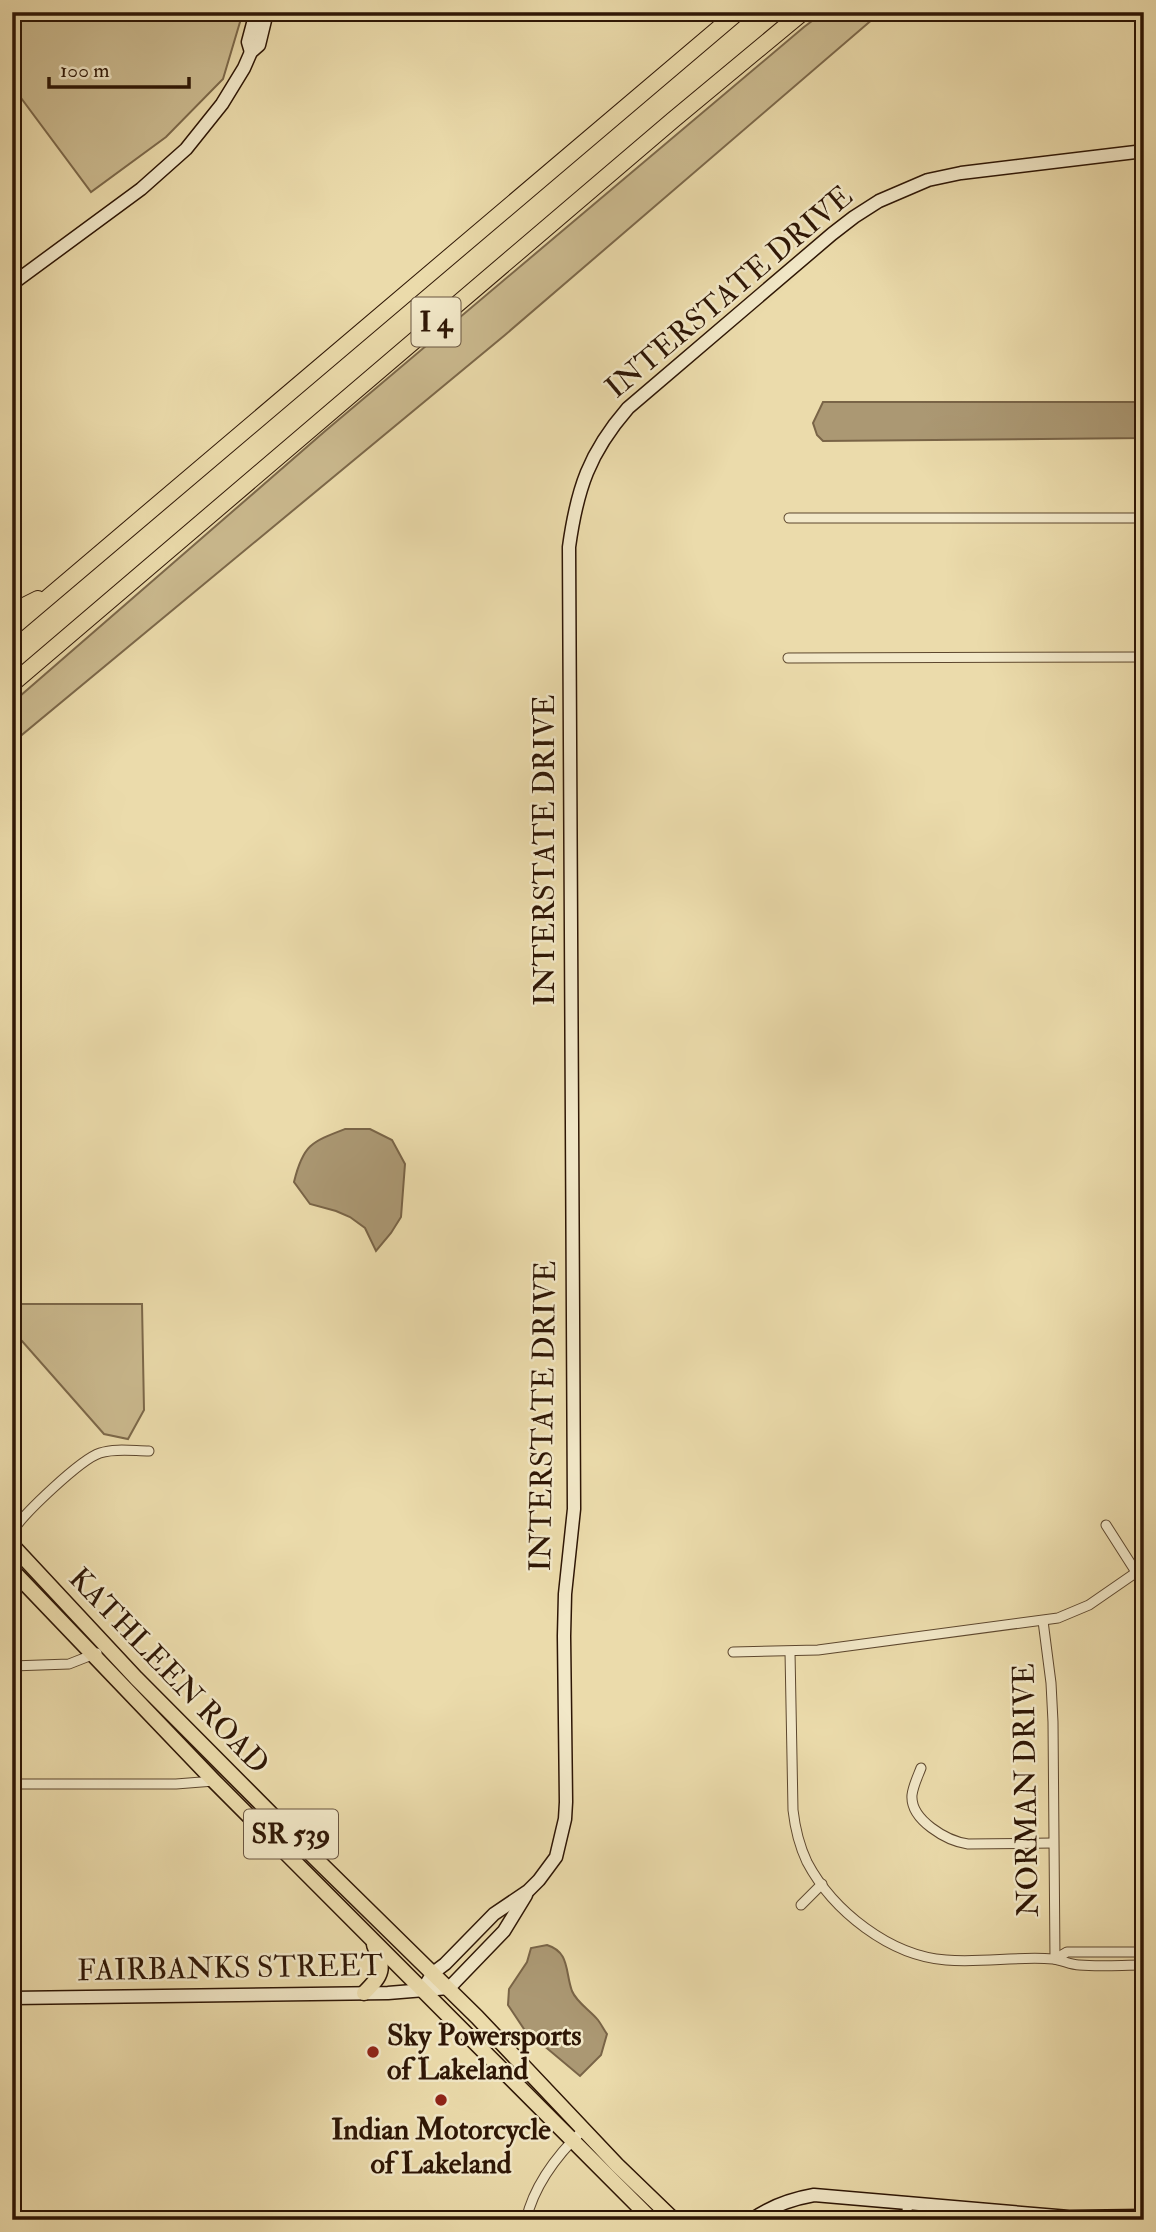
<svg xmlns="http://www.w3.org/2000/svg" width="1156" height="2232" font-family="'IM FELL Double Pica',serif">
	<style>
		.green { fill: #cbba8f; stroke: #7c684a; stroke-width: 2 }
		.water { fill: #ab9873; stroke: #796447; stroke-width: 2 }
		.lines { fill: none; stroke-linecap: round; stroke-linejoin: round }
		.street-casing { stroke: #5d472e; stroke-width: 11 }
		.secondary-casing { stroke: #2e1605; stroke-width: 15 }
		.primary-casing { stroke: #2e1605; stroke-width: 17 }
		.highway-casing { stroke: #2e1605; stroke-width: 18 }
		.street { stroke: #f2e8c8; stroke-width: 9 }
		.secondary { stroke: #f2e8c8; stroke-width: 12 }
		.primary { stroke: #ebdbab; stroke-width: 14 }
		.highway { stroke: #ebdbab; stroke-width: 16 }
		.poi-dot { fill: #8f2418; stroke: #f2e8c8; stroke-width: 2.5 }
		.labels { text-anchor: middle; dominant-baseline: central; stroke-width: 5; stroke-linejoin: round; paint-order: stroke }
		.shield { fill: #f2e8c8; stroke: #695540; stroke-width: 2 }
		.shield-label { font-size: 28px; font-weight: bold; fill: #2e1605 }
		.street-label { font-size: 30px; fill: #2e1605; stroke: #f2e8c8 }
		.poi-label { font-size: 30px; font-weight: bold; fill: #2e1605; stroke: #f2e8c8; text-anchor: start }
	</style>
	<rect width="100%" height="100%" fill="#ebdbab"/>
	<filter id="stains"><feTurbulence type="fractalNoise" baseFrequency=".00286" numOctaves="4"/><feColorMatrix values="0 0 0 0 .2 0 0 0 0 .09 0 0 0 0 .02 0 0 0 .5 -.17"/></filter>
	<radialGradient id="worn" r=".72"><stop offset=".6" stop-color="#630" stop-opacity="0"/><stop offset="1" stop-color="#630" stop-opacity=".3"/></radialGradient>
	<!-- green -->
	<g class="green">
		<path d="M12 12H243L223 79 166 137 91 192 21 98 12 102Z"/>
		<path d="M824 12H881L505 335 12 743V703L324 432 804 27Z"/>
		<path d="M12 1304H142L144 1410 128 1439 104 1434 22 1341 12 1333Z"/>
	</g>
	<!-- water -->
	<g class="water">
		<path d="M823 402H1144V438L823 441 817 435 813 423Z"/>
		<path d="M345 1129H370L392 1140 405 1164 401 1217 391 1233 376 1251 365 1228 350 1217 336 1211 310 1204 294 1182C303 1145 311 1142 345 1129Z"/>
		<path d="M547 1945C570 1952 565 1972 572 1991 577 2003 590 2010 598 2020 601 2024 604 2030 607 2034L601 2055 580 2076 524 2029 508 2005 509 1989 527 1962 531 1948Z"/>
	</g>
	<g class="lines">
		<!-- street casing -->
		<g class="street-casing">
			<g id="street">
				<path d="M789 518H1144"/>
				<path d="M788 658 1144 657"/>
				<path d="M1106 1525 1136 1572"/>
				<path d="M12 1532C23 1514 81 1459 100 1453 115 1448 134 1451 149 1451"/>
				<path d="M1043 1621 1051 1683 1053 1722 1055 1959"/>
				<path d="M733 1652 818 1650 1058 1618 1089 1605 1144 1567"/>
				<path d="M790 1652 793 1810C795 1828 799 1845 807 1862 833 1911 890 1956 946 1960 982 1963 1018 1956 1053 1959 1062 1960 1071 1965 1079 1965 1101 1967 1122 1965 1144 1965"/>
				<path d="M12 1666 69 1664 97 1653"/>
				<path d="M921 1768C918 1776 913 1786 912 1795 910 1820 947 1841 968 1844L1053 1843"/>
				<path d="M12 1784H176L214 1781"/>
				<path d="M801 1905 822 1884"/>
				<path d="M1055 1959 1067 1952H1144"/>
				<path d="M526 2220C534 2185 559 2153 584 2129"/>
				<path d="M906 2220 908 2202"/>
			</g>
		</g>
		<!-- secondary casing -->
		<g class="secondary-casing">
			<g id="secondary">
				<path d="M251 52 248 42 256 12"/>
				<path d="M12 284 141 189 186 149 222 104 244 68 251 52 259 45 267 12"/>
				<path d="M423 1989 433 1973 445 1964 494 1914 528 1891 539 1880 556 1857 565 1819 566 1802 564 1636 565 1594 574 1509 569 547C577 489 589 453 628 408L832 234 854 217 879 201 928 180 961 173 1144 151"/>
				<path d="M12 1998 388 1993 449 1988 504 1931 526 1895"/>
				<path d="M751 2220C771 2206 791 2199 814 2195L1069 2217 1144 2216"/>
			</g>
		</g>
		<!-- primary casing -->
		<g class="primary-casing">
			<g id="primary">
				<path d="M12 1545 136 1678 317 1860 477 2017 617 2165 674 2220"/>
				<path d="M12 1570 214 1781 652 2220"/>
				<path d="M364 1993C383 1974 385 1970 374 1945"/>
			</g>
		</g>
		<!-- highway casing -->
		<g class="highway-casing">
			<g id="highway">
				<path d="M12 612 38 599"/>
				<path d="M12 628 738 12"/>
				<path d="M12 684 673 120 803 12"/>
			</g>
		</g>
		<!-- street -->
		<use href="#street" class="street"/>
		<!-- secondary -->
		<use href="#secondary" class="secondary"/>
		<!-- primary -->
		<use href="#primary" class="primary"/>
		<!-- highway -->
		<use href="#highway" class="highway"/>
	</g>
	<!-- markers -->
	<g class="poi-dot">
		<circle cx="373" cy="2052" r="7"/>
		<circle cx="441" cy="2100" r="7"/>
	</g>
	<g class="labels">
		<!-- shield labels -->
		<g class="shield">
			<rect x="411.5" y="297.5" width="49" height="49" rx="5"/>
			<rect x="244" y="1809.5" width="94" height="49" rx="5"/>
		</g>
		<g class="shield-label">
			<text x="436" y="322">I 4</text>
			<text x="291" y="1834">SR 539</text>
		</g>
		<!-- street labels -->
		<g class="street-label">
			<text transform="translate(729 292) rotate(-40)">INTERSTATE DRIVE</text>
			<text transform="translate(544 850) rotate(-90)">INTERSTATE DRIVE</text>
			<text transform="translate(543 1416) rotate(-89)">INTERSTATE DRIVE</text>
			<text transform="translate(169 1671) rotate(46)">KATHLEEN ROAD</text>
			<text transform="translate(1026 1790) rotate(-91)">NORMAN DRIVE</text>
			<text transform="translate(230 1968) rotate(-1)">FAIRBANKS STREET</text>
		</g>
		<!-- poi labels -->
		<g class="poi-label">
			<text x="387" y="2035">Sky Powersports<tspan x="387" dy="34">of Lakeland</tspan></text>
			<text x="441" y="2129" text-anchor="middle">Indian Motorcycle<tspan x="441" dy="34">of Lakeland</tspan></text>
		</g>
	</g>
	<!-- margin -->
	<rect width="1156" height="2232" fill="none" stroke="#ebdbab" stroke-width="42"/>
	<rect x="14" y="14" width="1128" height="2204" fill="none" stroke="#2e1605" stroke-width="3.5"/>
	<rect x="21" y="21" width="1114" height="2190" fill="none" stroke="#2e1605" stroke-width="2"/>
	<!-- scale -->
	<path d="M49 77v10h140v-10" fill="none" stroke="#2e1605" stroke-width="3.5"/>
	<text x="60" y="77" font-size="21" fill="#2e1605" stroke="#f2e8c8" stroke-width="5" paint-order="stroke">100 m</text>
	<rect width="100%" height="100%" filter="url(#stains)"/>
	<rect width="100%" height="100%" fill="url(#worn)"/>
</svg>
